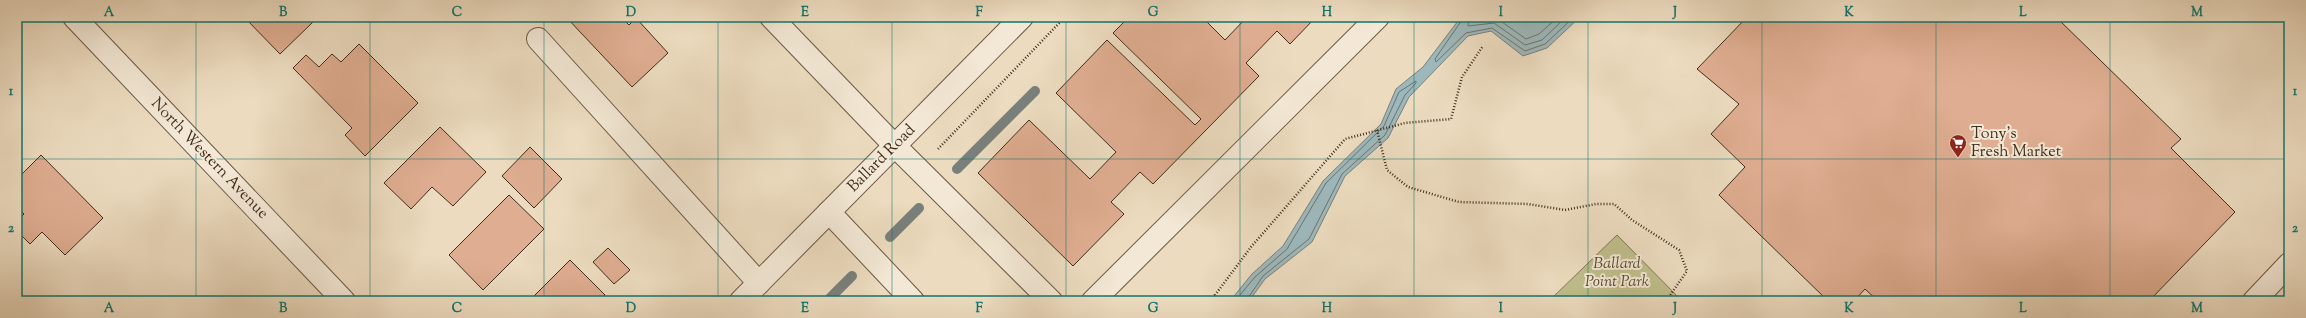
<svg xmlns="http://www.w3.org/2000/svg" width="2306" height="318" font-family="'Sorts Mill Goudy',serif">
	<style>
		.green { fill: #bfbe8c; stroke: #807654 }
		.water { fill: #9db8bc; stroke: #79807c }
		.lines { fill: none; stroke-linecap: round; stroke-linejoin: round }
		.shore { stroke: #70726c; stroke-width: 1 }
		.stream { stroke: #79807c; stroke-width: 10 }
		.building { fill: #dfad91; stroke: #422d1d }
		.minor-casing { stroke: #6c5846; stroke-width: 24 }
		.path { stroke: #422d1d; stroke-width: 2.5; stroke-dasharray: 1 2; stroke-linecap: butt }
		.minor { stroke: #f3e8d5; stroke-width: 22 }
		.grid { fill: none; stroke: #0f766e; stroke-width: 1; stroke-opacity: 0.55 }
		.labels { text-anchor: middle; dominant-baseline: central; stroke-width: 4; stroke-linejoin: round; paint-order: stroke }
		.poi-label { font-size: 16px; fill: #422d1d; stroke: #f3e8d5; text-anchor: start }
		.street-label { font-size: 16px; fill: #422d1d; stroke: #f3e8d5 }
		.park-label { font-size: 16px; font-style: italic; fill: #5b4a33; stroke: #f3e8d5 }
		.neatline { fill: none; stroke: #0f766e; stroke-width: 1.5 }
		.grid-label { font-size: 13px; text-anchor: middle; font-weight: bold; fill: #0f766e }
	</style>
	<rect width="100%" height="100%" fill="#ecdbbf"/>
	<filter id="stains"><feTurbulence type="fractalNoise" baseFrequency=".005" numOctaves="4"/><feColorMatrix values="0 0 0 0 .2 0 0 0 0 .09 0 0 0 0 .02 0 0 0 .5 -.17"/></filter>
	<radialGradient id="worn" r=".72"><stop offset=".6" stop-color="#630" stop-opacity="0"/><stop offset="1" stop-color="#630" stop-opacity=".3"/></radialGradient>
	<!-- green -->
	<path class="green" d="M1617 235 1682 301H1549Z"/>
	<!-- water -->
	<path class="water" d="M1461 17H1580L1547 48 1523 56 1491 31 1468 36 1409 97 1388 138 1345 176 1312 242 1265 279 1249 301H1230L1252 274 1283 246 1323 181 1381 124 1396 89 1423 67Z"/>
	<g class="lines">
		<!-- shore -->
		<g class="shore">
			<path d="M1464 17 1435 59 1436 62 1466 33 1492 28 1525 51 1545 44 1574 17"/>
			<path d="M1469 17 1468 26 1494 23 1525 45 1542 40 1566 17"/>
			<path d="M1495 17 1526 39 1539 34 1558 17"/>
			<path d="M1235 301 1255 277 1287 249 1326 183 1384 126 1399 92 1416 81V83L1405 95 1385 135 1342 174 1309 239 1263 276 1246 301"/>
		</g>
		<!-- stream -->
		<g class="stream">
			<path d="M957 169 1035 91"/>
			<path d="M890 237 919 208"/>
			<path d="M827 301 852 276"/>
		</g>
	</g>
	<!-- building -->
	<g class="building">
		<path d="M244 17H308L313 22 280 54Z"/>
		<path d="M566 17H621L629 25 636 18 668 53 632 87Z"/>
		<path d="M1129 17H1202L1225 40 1247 17H1316L1290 44 1277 31 1246 63 1259 76 1153 184 1140 172 1111 202 1124 214 1073 266 978 173 1029 120 1090 179 1116 152 1056 93 1107 40 1195 125 1201 119 1113 33Z"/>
		<path d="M1747 17H2056L2181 139 2171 148 2235 212 2149 301H1878L1865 289 1854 301H1828L1719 195 1745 167 1711 134 1739 104 1697 69Z"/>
		<path d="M359 44 418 103 365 156 345 135 352 128 293 68 306 55 319 67 332 54 341 62Z"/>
		<path d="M440 127 486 172 453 206 432 187 411 209 384 183Z"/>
		<path d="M530 147 562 179 534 208 502 176Z"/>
		<path d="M41 155 103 218 65 255 42 232 30 244 17 231V221L24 214 17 207V179Z"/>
		<path d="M509 195 544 229 483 290 449 255Z"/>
		<path d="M608 248 630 270 614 284 593 262Z"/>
		<path d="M570 260 605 295 599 301H529Z"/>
	</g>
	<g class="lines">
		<!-- minor casing -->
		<g class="minor-casing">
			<g id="minor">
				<path d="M74 17 344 301"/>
				<path d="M771 17 895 146 1051 301"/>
				<path d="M538 39 759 283"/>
				<path d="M829 212 913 301"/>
				<path d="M741 301 1022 17"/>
				<path d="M1093 301 1378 17"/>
				<path d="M2254 301 2289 264"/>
			</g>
		</g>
		<!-- path -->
		<g class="path">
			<path d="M1377 130 1387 170 1408 187 1459 202 1528 204 1565 210 1596 204H1614L1632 220 1679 250 1687 271 1666 301"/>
			<path d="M938 149 1065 17"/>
			<path d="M1222 301 1215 295 1251 247 1345 139 1405 123 1451 119 1462 77 1483 46"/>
		</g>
		<!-- minor -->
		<use href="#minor" class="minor"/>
	</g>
	<!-- grid -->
	<path class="grid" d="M196 17V301M370 17V301M544 17V301M718 17V301M892 17V301M1066 17V301M1240 17V301M1414 17V301M1588 17V301M1762 17V301M1936 17V301M2110 17V301M17 159H2289"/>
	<!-- icons -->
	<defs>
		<g id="supermarket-pin" transform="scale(0.9)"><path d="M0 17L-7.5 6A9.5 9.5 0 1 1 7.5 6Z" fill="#8f2418" stroke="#f3e8d5"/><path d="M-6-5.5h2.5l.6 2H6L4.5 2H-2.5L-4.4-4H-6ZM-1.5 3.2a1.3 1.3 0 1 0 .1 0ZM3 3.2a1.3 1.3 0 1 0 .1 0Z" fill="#fff"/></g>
	</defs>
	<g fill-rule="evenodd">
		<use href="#supermarket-pin" x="1958" y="143"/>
	</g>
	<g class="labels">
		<!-- poi labels -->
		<g class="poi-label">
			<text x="1971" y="134">Tony's<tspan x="1971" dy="18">Fresh Market</tspan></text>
		</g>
		<!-- street labels -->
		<g class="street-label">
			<text transform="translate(209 159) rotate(46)">North Western Avenue</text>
			<text transform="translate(882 159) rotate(-45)">Ballard Road</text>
		</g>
		<!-- park labels -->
		<g class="park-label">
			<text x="1617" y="264">Ballard<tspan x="1617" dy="18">Point Park</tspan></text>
		</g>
	</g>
	<!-- margin -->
	<rect width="2306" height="318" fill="none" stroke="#ecdbbf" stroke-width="44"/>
	<rect x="22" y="22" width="2262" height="274" class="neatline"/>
	<g class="grid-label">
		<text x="109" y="16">A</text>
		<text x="283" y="16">B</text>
		<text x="457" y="16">C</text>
		<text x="631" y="16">D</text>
		<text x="805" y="16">E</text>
		<text x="979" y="16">F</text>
		<text x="1153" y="16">G</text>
		<text x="1327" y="16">H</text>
		<text x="1501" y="16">I</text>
		<text x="1675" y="16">J</text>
		<text x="1849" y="16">K</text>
		<text x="2023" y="16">L</text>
		<text x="2197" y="16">M</text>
		<text x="11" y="95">1</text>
		<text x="2295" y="95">1</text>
		<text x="11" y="232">2</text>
		<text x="2295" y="232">2</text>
		<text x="109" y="312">A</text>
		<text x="283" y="312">B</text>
		<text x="457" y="312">C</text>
		<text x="631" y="312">D</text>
		<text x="805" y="312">E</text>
		<text x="979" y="312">F</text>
		<text x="1153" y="312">G</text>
		<text x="1327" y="312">H</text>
		<text x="1501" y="312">I</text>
		<text x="1675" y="312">J</text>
		<text x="1849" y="312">K</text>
		<text x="2023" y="312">L</text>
		<text x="2197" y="312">M</text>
	</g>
	<rect width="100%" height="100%" filter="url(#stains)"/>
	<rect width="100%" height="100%" fill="url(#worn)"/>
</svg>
